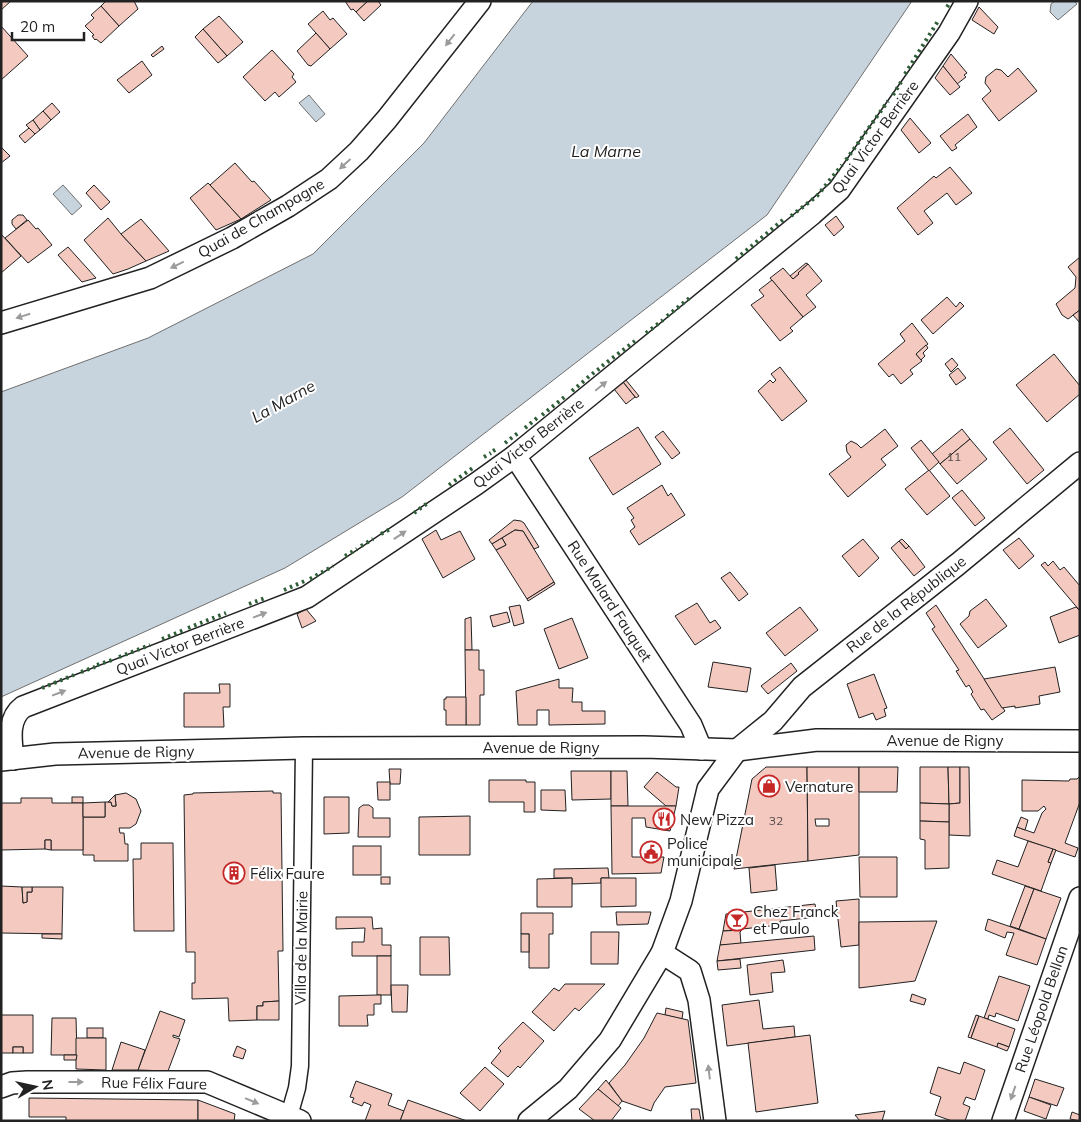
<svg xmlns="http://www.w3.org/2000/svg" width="1081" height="1122" font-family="Mulish,sans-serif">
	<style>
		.water { fill: #c7d3dd; stroke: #6f6f6f }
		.building { fill: #f3c9c0; stroke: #222; fill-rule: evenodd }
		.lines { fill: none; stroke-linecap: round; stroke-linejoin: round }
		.pedestrian-casing { stroke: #222; stroke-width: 19 }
		.minor-casing { stroke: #222; stroke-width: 24 }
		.pedestrian { stroke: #fff; stroke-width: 16 }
		.minor { stroke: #fff; stroke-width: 21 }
		.hedge { stroke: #2f5e38; stroke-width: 4; stroke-dasharray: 2.5 4; stroke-linecap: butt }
		.oneway { fill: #9c9c9c }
		.labels { text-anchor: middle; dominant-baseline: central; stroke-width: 4; stroke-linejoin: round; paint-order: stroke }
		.number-label { font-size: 12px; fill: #564c4a }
		.street-label { font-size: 15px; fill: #222; stroke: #fff }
		.poi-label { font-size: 15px; fill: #222; stroke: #fff; text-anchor: start }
		.water-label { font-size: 16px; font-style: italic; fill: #222; stroke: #fff }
	</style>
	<rect width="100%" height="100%" fill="#fff"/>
	<!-- water -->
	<g class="water">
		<path d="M533 1H912L767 215 402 497 285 568 1 697V392L148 338 313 254 424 143Z"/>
		<path d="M1055 1H1074L1077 4 1058 20 1050 12 1051 4Z"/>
		<path d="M309 95 325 114 316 122 299 103Z"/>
		<path d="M63 185 82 206 72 215 53 194Z"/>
	</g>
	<!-- building -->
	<g class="building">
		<path d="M1 1H11L1 10Z"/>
		<path d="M106 1H134L138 9 119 26 101 6Z"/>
		<path d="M345 1H368L356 12 353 9 351 10Z"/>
		<path d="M368 1H378L381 5 364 21 356 12Z"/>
		<path d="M101 6 119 26 101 43 96 39 95 40 92 36 94 35 85 26 94 18 91 15Z"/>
		<path d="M979 7 998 27 994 34 972 20Z"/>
		<path d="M323 11 330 20 333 18 347 34 330 49 308 24Z"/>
		<path d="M219 16 243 42 227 56 203 29Z"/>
		<path d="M1 26 28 56 1 80Z"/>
		<path d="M203 29 227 56 218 63 195 37Z"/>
		<path d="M316 33 330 49 311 66 308 65 297 51Z"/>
		<path d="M162 46 164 49 153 57 151 55Z"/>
		<path d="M272 50 294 74 292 77 296 82 279 97 275 92 265 101 243 77Z"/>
		<path d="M951 54 967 73 964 75 966 77 957 84 943 66Z"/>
		<path d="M142 61 152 75 129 93 117 80Z"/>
		<path d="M943 66 960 87 950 95 935 78Z"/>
		<path d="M1018 68 1037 91 999 121 982 99 991 91 985 83 986 77 996 69 1001 70 1008 77Z"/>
		<path d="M52 103 60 112 51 120 43 111Z"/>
		<path d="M43 111 51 120 40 130 33 120Z"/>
		<path d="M968 114 977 127 955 145 957 148 952 151 940 136Z"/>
		<path d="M910 118 931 143 919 153 901 130Z"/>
		<path d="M33 120 40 130 35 134 26 125Z"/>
		<path d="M29 128 35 134 25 143 19 136Z"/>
		<path d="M2 148 10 156 1 163V149Z"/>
		<path d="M235 163 252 182 254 181 271 200 241 219 210 185Z"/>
		<path d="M950 167 972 193 956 205 947 193 924 211 933 223 918 235 897 208 934 176 936 178Z"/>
		<path d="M208 183 210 185 241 219 216 230 190 198Z"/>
		<path d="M94 185 110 202 101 210 86 193Z"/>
		<path d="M18 215H23L27 220 16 229 12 224V220Z"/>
		<path d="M836 216 844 227 834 236 825 225Z"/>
		<path d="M108 218 121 234 146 261 128 269 113 274 84 240Z"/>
		<path d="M141 219 169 251 146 261 121 234Z"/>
		<path d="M28 220 36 229 38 228 52 245 28 263 5 238Z"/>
		<path d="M1 234 21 256 1 273Z"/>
		<path d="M68 247 96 278 82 282 58 255Z"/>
		<path d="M1080 257V310L1068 319 1062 315 1056 304 1075 288 1076 277 1068 267Z"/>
		<path d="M806 263 808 264 798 273 799 274 793 279 790 276Z"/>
		<path d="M808 264 822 281 806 295 816 307 803 317 770 278 783 268 793 279 799 274 798 273Z"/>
		<path d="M772 280 803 317 790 328 793 331 780 341 751 305 764 296 759 290Z"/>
		<path d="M947 297 956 307 960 302 964 306 933 334 921 320Z"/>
		<path d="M1080 310V323L1073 315Z"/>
		<path d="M912 323 928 344 916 354 922 361 910 370 913 374 901 384 893 374 889 377 878 364 905 341 900 334Z"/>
		<path d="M926 345 928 348 923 353 925 356 921 360 916 354Z"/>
		<path d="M1054 354 1080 386V394L1047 422 1016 385Z"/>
		<path d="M952 358 958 365 951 372 945 364Z"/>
		<path d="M780 367 807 401 782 421 758 391 770 380 773 383 776 380 771 374Z"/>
		<path d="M958 368 966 378 956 385 949 375Z"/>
		<path d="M626 380 639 396 636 398 623 382Z"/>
		<path d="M623 382 635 397 626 404 614 389Z"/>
		<path d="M638 427 661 464 613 495 589 458Z"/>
		<path d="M1010 428 1044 470 1027 484 993 442Z"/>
		<path d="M885 429 898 446 881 459 886 465 848 497 829 474 851 457 847 452 846 445 851 441 857 444 861 448Z"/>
		<path d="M962 429 970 439 940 464 932 454Z"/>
		<path d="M663 431 680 453 672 459 655 437Z"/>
		<path d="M970 439 987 459 957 484 940 464Z"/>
		<path d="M921 440 939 462 929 471 911 448Z"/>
		<path d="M929 470 950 496 927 515 905 489Z"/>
		<path d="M662 485 668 496 671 493 685 515 639 545 630 531 635 527 631 520 634 518 627 508Z"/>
		<path d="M962 490 985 518 975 526 952 498Z"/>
		<path d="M514 520 521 521 524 523 539 547 534 549 523 531 515 530 492 544 489 540Z"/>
		<path d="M436 530 441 540 460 531 475 559 443 578 422 539Z"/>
		<path d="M515 530 523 531 554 582 527 599 496 550 506 545 502 538Z"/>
		<path d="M502 538 506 545 496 550 492 544Z"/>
		<path d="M1019 538 1034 556 1019 569 1003 550Z"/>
		<path d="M863 539 879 558 859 577 842 556Z"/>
		<path d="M902 539 909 546 906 549 899 541Z"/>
		<path d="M899 541 906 549 909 546 925 567 914 576 891 548Z"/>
		<path d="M1053 561 1060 570 1064 567 1080 586V611L1041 565 1045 562 1048 566Z"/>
		<path d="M730 572 748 594 739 601 721 578Z"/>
		<path d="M554 582 555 584 528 601 527 599Z"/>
		<path d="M986 599 1007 626 978 648 960 624 969 616 970 611Z"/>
		<path d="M697 603 710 623 715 620 721 628 695 645 675 616Z"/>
		<path d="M520 605 524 623 514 626 509 607Z"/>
		<path d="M936 605 1005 711 992 720 984 709 981 710 971 694 973 692 969 685 966 687 956 671 959 670 932 629 935 627 926 613Z"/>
		<path d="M800 607 818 630 785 656 766 633Z"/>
		<path d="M1076 607 1080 611V635L1059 643 1050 617Z"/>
		<path d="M306 609 316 621 302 628 297 614Z"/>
		<path d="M507 612 510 622 493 627 490 616Z"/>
		<path d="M471 617 472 650H465V619Z"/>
		<path d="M572 618 588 658 559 669 544 629Z"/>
		<path d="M465 650H479V670H484V695H480V725H466Z"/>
		<path d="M713 662 751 668 747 692 708 687Z"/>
		<path d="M791 663 797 671 768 694 761 686Z"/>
		<path d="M1055 667 1060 692 1039 696 1040 704 1015 708V706L1002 708 984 679Z"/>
		<path d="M874 674 887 708 884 709 886 716 876 720 873 713 859 718 847 684Z"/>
		<path d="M559 679V688H573L572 702H582V711H605V724L549 725V710H537V725H518L516 691Z"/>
		<path d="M219 684H230V707H223L224 727H184V693H220Z"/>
		<path d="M446 697H466V725H446V710H444V699H446Z"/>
		<path d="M766 767H807L808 861 734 869 752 779Z"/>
		<path d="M807 767H859V855L808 861ZM815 819H829V826H816Z"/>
		<path d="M859 767H898L897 792H859Z"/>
		<path d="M920 767H948L949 804 920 803Z"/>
		<path d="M948 767H960V803L949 804Z"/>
		<path d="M960 767H969L970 836 949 835V804L960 803Z"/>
		<path d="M389 769H401L400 784H390Z"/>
		<path d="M571 771H611V799L572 800Z"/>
		<path d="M611 771H627L628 806H611Z"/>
		<path d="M657 772 676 787H679L676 806H666L644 787Z"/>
		<path d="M1080 776V802L1065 843 1078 848 1075 857 1014 836 1017 827 1034 833 1042 813 1046 809 1044 806 1038 811H1022V780L1069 781 1070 779H1077Z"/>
		<path d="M489 780H526V782H535V812H524V802H489Z"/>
		<path d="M377 782H390V800H378Z"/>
		<path d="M541 790H565L566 811 541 810Z"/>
		<path d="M273 791V793H281L283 951H278L279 1001 263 1002V1006H257V1020L229 1021 228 998 192 999V983H195V952H186L184 795 193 794V793Z"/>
		<path d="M126 793 136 799 141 811 136 824 130 828H119L120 833H124L125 844H128V861H94V855H83V817H105V802H111L112 806H116L115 795Z"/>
		<path d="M115 795 116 806H112L111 802H108Z"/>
		<rect x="72" y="797" width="11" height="6"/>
		<path d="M324 797H349V833L324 834Z"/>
		<path d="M21 798H52V803H83V850H51V840H45V849L1 850V803H21Z"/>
		<path d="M105 802V817H83V803Z"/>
		<path d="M920 803 949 804V822L920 821Z"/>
		<path d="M363 805H369L373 808V818H390V837H358L359 808Z"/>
		<path d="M611 806H676L670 831 646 827 645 818H632V857H664L661 873 612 874Z"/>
		<path d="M470 816V855H419V817Z"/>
		<path d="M1021 817 1028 820 1025 830 1017 827Z"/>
		<path d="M920 821 949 822V868L925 869V840L920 839Z"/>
		<path d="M45 840H51V850L45 849Z"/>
		<path d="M1028 841 1053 849 1048 862 1051 863 1041 891 992 874 997 860 1018 867Z"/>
		<path d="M141 843H173L174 931H134L133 859H141Z"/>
		<rect x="353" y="846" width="28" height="29"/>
		<path d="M1053 849 1056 850 1051 863 1048 862Z"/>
		<path d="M859 857H897V897H860Z"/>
		<path d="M775 865 777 890 751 893 749 868Z"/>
		<path d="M608 868 609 878H601V883L572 884V878H554V869Z"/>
		<rect x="381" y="877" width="9" height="7"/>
		<path d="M572 878V907H537V879Z"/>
		<path d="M601 878H636V906L601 907Z"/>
		<path d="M1 886 22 887 23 903 27 902V892H32V887H63L62 934 1 933Z"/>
		<path d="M1025 886 1034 889 1019 929 1010 926Z"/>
		<path d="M22 887H32V892H27V902L23 903Z"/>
		<path d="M1034 889 1061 898 1046 939 1019 929Z"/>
		<path d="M859 899V945L841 947 836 901Z"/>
		<path d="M815 904 817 917 780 921V925L723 931 726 914Z"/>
		<path d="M616 912H651L648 924 617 925Z"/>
		<path d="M521 913H553V934H549V968H529V934H521Z"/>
		<path d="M336 917H372L373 929 382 928V945H391V956H352V942H364L365 928 336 929Z"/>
		<path d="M988 919 1046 939 1037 965 1006 955 1014 933 1007 932 1005 938 985 930Z"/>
		<path d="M937 921 915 981 859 988V922Z"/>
		<path d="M742 930 740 932 741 944 720 945 723 931Z"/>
		<path d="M591 932H619L618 964H591Z"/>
		<path d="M42 934H62V939L42 938Z"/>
		<rect x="521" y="934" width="8" height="18"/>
		<path d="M814 936 815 950 717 961 720 945Z"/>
		<path d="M420 937H449L450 975H420Z"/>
		<rect x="377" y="956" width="14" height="39"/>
		<path d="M740 959 741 968 718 970 717 961Z"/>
		<path d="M783 960 785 972 771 973 773 992 750 995 747 965Z"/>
		<path d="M999 976 1030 986 1018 1021 996 1013 995 1017 989 1015 988 1019 984 1018Z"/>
		<path d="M565 984H605L579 1011 575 1008 554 1031 532 1012 554 988 559 991Z"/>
		<path d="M391 985H408L407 1012H392Z"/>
		<path d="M912 994 926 999 924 1005 910 1001Z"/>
		<path d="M377 995H381V1004H374V1015H367L368 1026H339V996Z"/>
		<path d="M759 1000 763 1029 794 1026 795 1037 727 1046 722 1005Z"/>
		<path d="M279 1001V1020H257V1006H263V1002Z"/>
		<path d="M666 1008 683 1012 682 1019 665 1015Z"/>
		<path d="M160 1011 185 1020 179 1037 173 1035V1037L180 1039 168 1071 138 1070Z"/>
		<path d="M657 1013 688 1020 696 1083 665 1087 654 1103 651 1111 622 1101 609 1083 625 1065 644 1038Z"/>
		<path d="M1 1015H33V1053H23V1047H13V1053H1Z"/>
		<path d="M976 1015 979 1016 971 1038 968 1037Z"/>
		<path d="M979 1016 1015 1029 1009 1047 998 1043 997 1047 971 1038Z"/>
		<path d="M52 1018H76L77 1055H51Z"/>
		<path d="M523 1022 544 1041 520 1068 518 1066 508 1077 491 1063 501 1051 498 1048Z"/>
		<rect x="87" y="1028" width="16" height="10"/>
		<path d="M810 1035 818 1103 756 1112 748 1043Z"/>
		<path d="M76 1038H106V1070L76 1069Z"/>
		<path d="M121 1042 145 1050 138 1070H112Z"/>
		<path d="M998 1043 1009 1047 1007 1051 997 1047Z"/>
		<path d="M237 1046 246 1050 243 1059 233 1056Z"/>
		<rect x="13" y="1047" width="10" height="6"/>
		<path d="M64 1055H77L76 1060H64Z"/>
		<path d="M964 1062 985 1070 975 1100 966 1097 963 1104 970 1107 965 1121H952L935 1115 941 1097 930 1093 938 1067 960 1074Z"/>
		<path d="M485 1067 504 1084 480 1111 460 1093Z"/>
		<path d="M1035 1079 1064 1088 1057 1106 1029 1097Z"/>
		<path d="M606 1080 622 1101 618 1106 598 1089Z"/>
		<path d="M356 1081 392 1094 388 1105 404 1111 400 1121H365L371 1105 364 1102 362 1106 352 1102 354 1098 350 1097Z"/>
		<path d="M598 1089 621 1108 611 1121H595L579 1109Z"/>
		<path d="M1029 1097 1051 1105 1046 1119 1024 1111Z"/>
		<path d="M29 1098 198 1100V1121H66V1117H29Z"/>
		<path d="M198 1100 235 1114 234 1121H198Z"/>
		<path d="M408 1100 467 1121H400Z"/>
		<path d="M691 1109H699L701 1121H692Z"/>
		<path d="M885 1111 882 1121H860L855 1115Z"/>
		<path d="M1072 1112 1080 1115V1121L1070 1119Z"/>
	</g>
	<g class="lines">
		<!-- pedestrian casing -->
		<g class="pedestrian-casing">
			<path id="pedestrian" d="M289 1116 297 1088 300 1066 304 748"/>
		</g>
		<!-- minor casing -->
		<g class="minor-casing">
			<g id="minor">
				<path d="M1 323 150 278 232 238 288 206 329 179 359 151 387 119 480 1"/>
				<path d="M515 456 691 725 701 749"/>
				<path d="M13 759C11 741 7 719 23 707L307 597 476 484 515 456 812 214 839 190 949 33 967 1"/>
				<path d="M1 760 55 754 304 748 644 747 737 750 817 740 1080 741"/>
				<path d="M662 953 690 971 699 1000 715 1121"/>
				<path d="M1 1087 12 1083 27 1082H207L300 1121"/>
				<path d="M529 1121 568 1089 610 1040 662 953 681 901 708 789 737 750 773 721 802 687 958 564 1080 463"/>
				<path d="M1003 1121 1080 898"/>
			</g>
		</g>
		<!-- pedestrian -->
		<use href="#pedestrian" class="pedestrian"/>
		<!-- minor -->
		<use href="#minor" class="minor"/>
		<!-- hedge -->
		<g class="hedge">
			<path d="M947 7 951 1"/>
			<path d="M905 74 938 21"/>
			<path d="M893 95 901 82"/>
			<path d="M846 160 888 101"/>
			<path d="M791 216 817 196 842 165"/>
			<path d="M736 259 784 219"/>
			<path d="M667 316 692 296"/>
			<path d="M646 333 663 320"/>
			<path d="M602 366 635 341"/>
			<path d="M587 378 600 368"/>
			<path d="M572 391 584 381"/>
			<path d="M542 415 567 395"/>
			<path d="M525 428 537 418"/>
			<path d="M505 443 518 433"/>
			<path d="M493 451 498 448"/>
			<path d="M484 457 491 453"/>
			<path d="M449 485 474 467"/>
			<path d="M414 513 429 502"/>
			<path d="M381 534 392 528"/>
			<path d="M361 546 373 539"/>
			<path d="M345 556 357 549"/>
			<path d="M310 579 333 566"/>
			<path d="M284 590 307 580"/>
			<path d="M249 604 265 598"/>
			<path d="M188 628 226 613"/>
			<path d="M162 639 184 630"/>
			<path d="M119 657 150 645"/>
			<path d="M97 665 112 660"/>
			<path d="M81 672 95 667"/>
			<path d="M42 688 74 675"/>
		</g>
	</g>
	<!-- one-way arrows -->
	<defs><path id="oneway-solid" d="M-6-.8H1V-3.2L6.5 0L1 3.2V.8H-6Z" transform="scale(1.25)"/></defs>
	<g class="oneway">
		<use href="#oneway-solid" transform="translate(450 40) rotate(128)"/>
		<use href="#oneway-solid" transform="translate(345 164) rotate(138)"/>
		<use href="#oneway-solid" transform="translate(177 265) rotate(154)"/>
		<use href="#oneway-solid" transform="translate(23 316) rotate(163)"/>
		<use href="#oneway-solid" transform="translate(601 386) rotate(-39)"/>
		<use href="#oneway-solid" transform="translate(400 535) rotate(-34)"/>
		<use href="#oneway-solid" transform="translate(260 615) rotate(-21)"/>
		<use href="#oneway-solid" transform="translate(59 693) rotate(-21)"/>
		<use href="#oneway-solid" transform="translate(709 1072) rotate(-97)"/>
		<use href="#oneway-solid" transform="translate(76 1082)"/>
		<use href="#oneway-solid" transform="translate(1013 1093) rotate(109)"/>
		<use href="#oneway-solid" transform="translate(252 1101) rotate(23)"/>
	</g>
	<!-- icons -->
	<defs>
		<g id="shop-ring" transform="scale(1.125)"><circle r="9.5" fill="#fff" stroke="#c62828" stroke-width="1.5"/><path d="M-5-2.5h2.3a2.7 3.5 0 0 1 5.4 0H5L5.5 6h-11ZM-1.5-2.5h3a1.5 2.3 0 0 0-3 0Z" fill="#c62828"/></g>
		<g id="restaurant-ring" transform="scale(1.125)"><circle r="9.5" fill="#fff" stroke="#c62828" stroke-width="1.5"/><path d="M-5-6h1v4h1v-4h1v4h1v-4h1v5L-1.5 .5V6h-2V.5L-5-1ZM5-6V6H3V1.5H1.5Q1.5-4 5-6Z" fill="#c62828"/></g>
		<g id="civic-ring" transform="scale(1.125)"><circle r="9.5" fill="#fff" stroke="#c62828" stroke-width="1.5"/><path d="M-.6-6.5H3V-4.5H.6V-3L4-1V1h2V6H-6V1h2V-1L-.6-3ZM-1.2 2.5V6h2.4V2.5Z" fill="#c62828"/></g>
		<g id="building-ring" transform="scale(1.125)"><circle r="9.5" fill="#fff" stroke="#c62828" stroke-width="1.5"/><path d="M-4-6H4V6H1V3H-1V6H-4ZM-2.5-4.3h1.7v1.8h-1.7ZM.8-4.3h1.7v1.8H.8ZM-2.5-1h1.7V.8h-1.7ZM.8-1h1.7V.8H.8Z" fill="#c62828"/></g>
		<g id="bar-ring" transform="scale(1.125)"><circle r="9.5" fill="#fff" stroke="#c62828" stroke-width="1.5"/><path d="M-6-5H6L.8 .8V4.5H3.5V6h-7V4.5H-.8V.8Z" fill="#c62828"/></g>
	</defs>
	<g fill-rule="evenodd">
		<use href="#shop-ring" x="769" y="786"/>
		<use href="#restaurant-ring" x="664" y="819"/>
		<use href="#civic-ring" x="651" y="852"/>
		<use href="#building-ring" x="234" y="873"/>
		<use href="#bar-ring" x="737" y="920"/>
	</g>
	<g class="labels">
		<!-- number labels -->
		<g class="number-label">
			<text x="954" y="456">11</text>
			<text x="776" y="820">32</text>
		</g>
		<!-- street labels -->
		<g class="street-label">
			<text transform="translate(875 137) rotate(-54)">Quai Victor Berrière</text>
			<text transform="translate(261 218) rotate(-30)">Quai de Champagne</text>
			<text transform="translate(528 443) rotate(-38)">Quai Victor Berrière</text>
			<text transform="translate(610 601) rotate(57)">Rue Malard Fauquet</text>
			<text transform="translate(906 604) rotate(-38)">Rue de la République</text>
			<text transform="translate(180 646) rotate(-21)">Quai Victor Berrière</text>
			<text x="945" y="740">Avenue de Rigny</text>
			<text x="541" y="747">Avenue de Rigny</text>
			<text transform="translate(136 752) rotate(-1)">Avenue de Rigny</text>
			<text transform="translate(301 948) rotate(-89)">Villa de la Mairie</text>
			<text transform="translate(1041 1009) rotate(-71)">Rue Léopold Bellan</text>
			<text transform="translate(154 1083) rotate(1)">Rue Félix Faure</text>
		</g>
		<!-- poi labels -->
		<g class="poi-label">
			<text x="785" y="786">Vernature</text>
			<text x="680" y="819">New Pizza</text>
			<text x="667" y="843">Police<tspan x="667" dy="17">municipale</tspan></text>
			<text x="250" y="873">Félix Faure</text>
			<text x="753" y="911">Chez Franck<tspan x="753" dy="17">et Paulo</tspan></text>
		</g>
		<!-- water labels -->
		<g class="water-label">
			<text x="606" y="151">La Marne</text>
			<text transform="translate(283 401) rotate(-29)">La Marne</text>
		</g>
	</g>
	<!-- border -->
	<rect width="1081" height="1122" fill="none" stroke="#222222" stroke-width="5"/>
	<!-- north arrow -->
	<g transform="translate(35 1087) rotate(81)" stroke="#ffffff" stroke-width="4" paint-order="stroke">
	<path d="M0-4L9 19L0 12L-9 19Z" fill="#222222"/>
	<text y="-8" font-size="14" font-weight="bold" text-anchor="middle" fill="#222222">N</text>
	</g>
	<!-- scale -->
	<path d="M12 32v8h72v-8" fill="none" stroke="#222222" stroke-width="2.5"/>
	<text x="20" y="32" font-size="15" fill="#222222" stroke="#ffffff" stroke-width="4" paint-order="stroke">20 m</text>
</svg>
